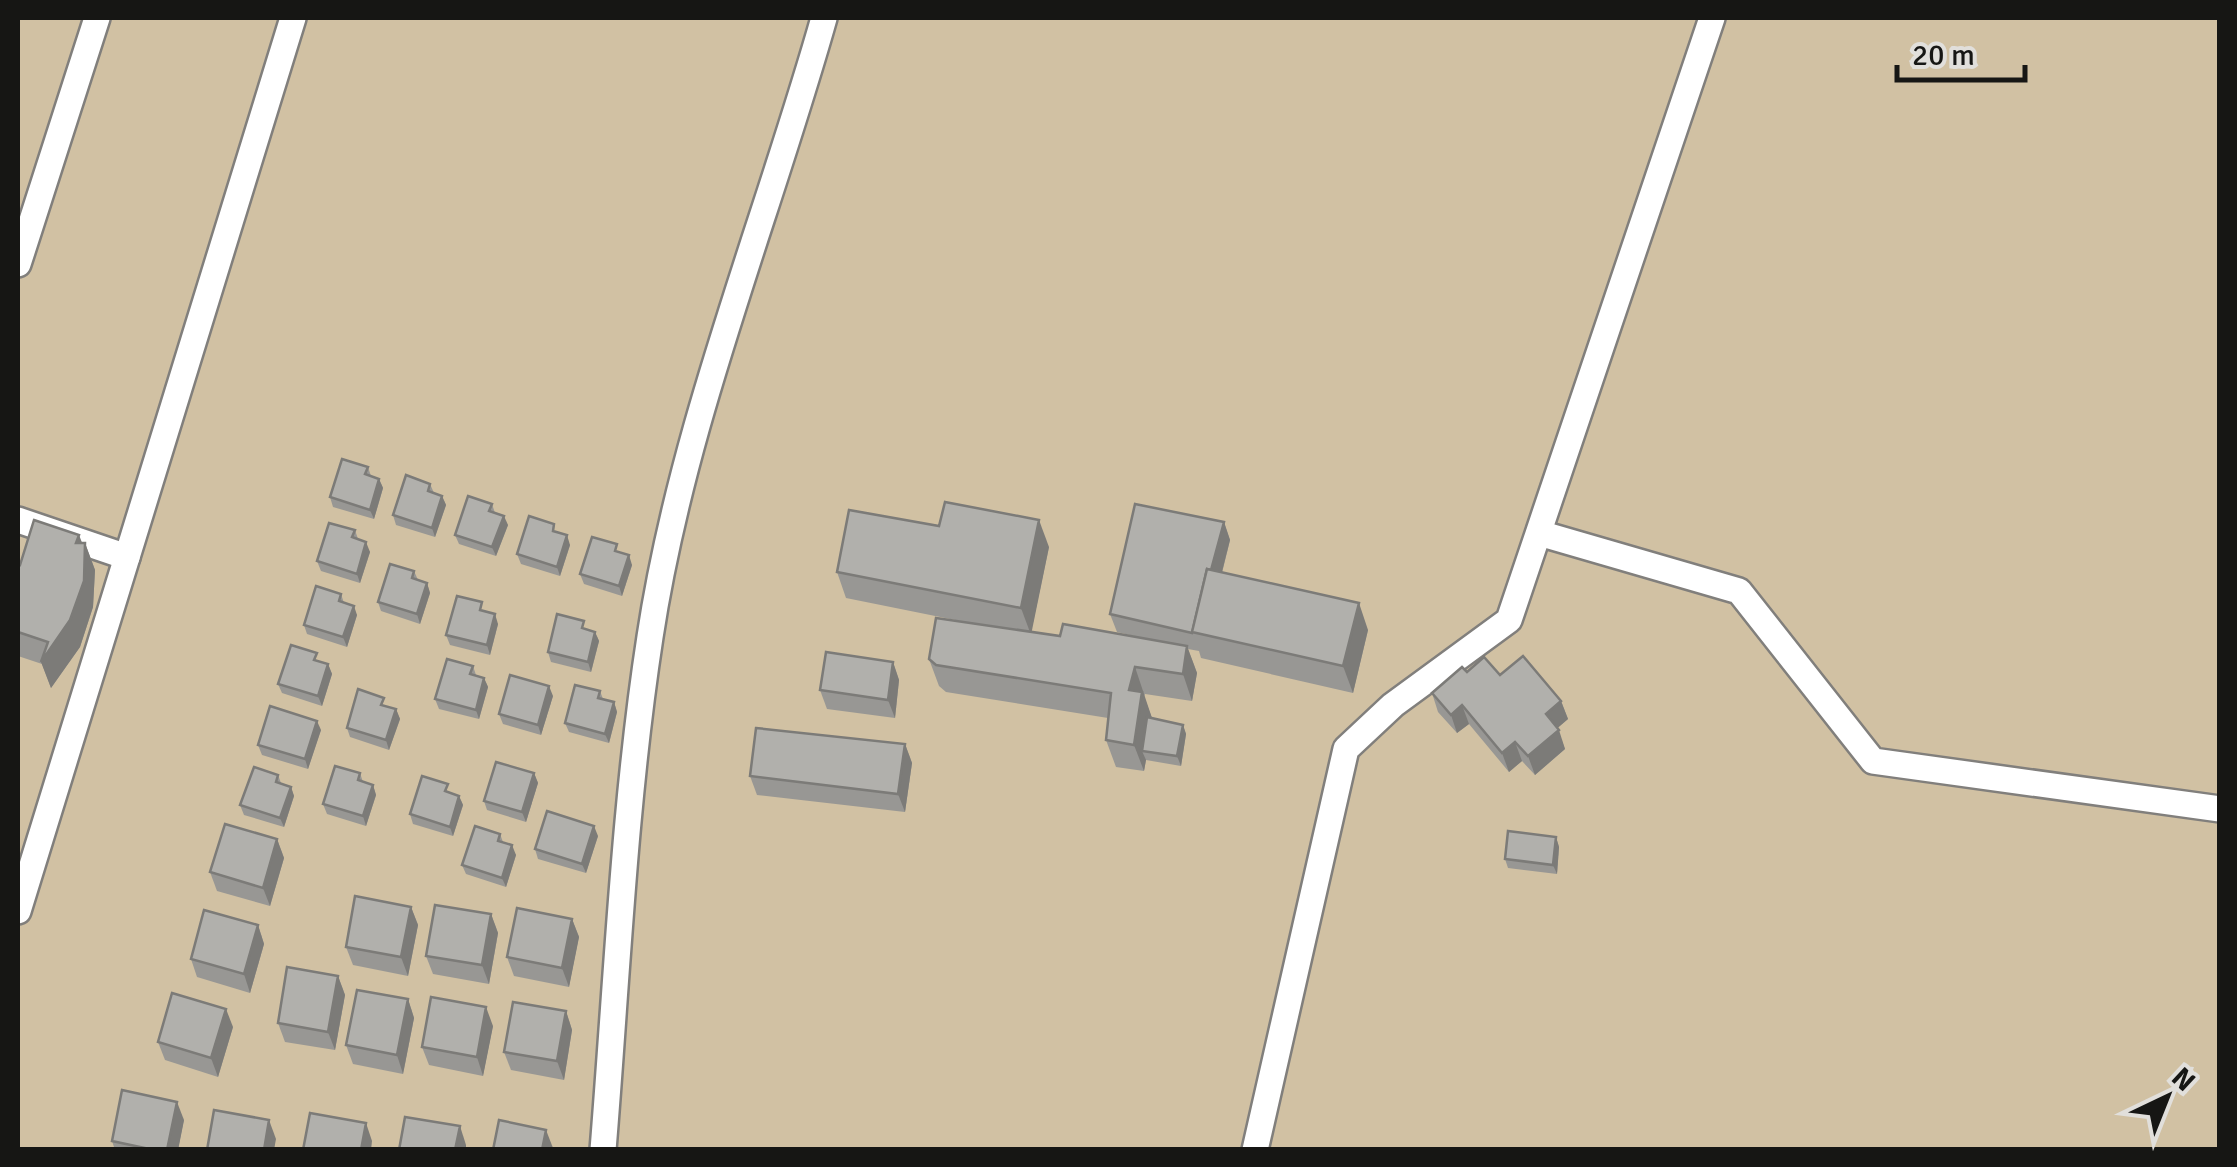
<svg xmlns="http://www.w3.org/2000/svg" width="2237" height="1167" font-family="Signika,sans-serif">
	<style>
		.green { fill: #d1c1a3 }
		.lines { fill: none; stroke-linecap: round; stroke-linejoin: round }
		.service-casing { stroke: #817f7c; stroke-width: 30 }
		.service { stroke: #fff; stroke-width: 25 }
		.wall { fill: #989794 }
		.shaded-wall { fill: #7c7b78 }
		.building { fill: #b1b0ac; stroke: #7c7b78; stroke-width: 2.5 }
	</style>
	<rect width="100%" height="100%" fill="#e1dfdb"/>
	<!-- green -->
	<rect class="green" x="18" y="18" width="2201" height="1131"/>
	<g class="lines">
		<!-- service casing -->
		<g class="service-casing">
			<g id="service">
				<path d="M18 264 97 18"/>
				<path d="M18 520 127 557"/>
				<path d="M1539 533 1739 591 1873 761 2220 809"/>
				<path d="M18 911 293 18"/>
				<path d="M603 1150C617 979 624 806 650 637 682 425 766 223 824 18"/>
				<path d="M1255 1150 1346 749 1393 705 1509 620 1712 18"/>
			</g>
		</g>
		<!-- service -->
		<use href="#service" class="service"/>
	</g>
	<!-- wall -->
	<g class="wall">
		<path d="M368 467 371 476 379 479 383 488 374 519 333 507 330 497Z"/>
		<path d="M430 484 434 493 442 496 446 505 435 537 396 525 393 515Z"/>
		<path d="M492 504 495 513 508 525 496 556 459 544 455 535Z"/>
		<path d="M1224 522 1230 540 1222 573 1368 630 1353 693 1201 658 1199 651 1188 649 1197 673 1192 701 1145 694 1144 697 1152 718 1183 725 1186 734 1181 766 1146 760 1144 771 1116 767 1106 740 1108 718 946 692 939 686 929 659 970 623 846 598 837 572 1049 547 1031 632 1060 636 1147 639 1117 632 1110 614Z"/>
		<path d="M355 530 358 539 370 552 360 583 321 571 317 561Z"/>
		<path d="M557 532 570 545 560 576 521 564 517 554Z"/>
		<path d="M82 543H85L95 570 93 607 80 647 51 688 42 664 18 656V564L20 565Z"/>
		<path d="M620 553 632 565 622 596 584 584 580 574Z"/>
		<path d="M414 571 418 580 427 583 430 593 420 624 381 611 378 602Z"/>
		<path d="M341 594 344 603 357 615 347 647 307 634 304 625Z"/>
		<path d="M485 612 498 624 490 655 450 645 446 635Z"/>
		<path d="M587 629 595 632 599 641 591 672 551 662 548 652Z"/>
		<path d="M320 662 328 664 332 674 322 706 282 693 278 684Z"/>
		<path d="M893 662 899 680 895 718 827 709 820 690Z"/>
		<path d="M473 666 476 675 484 678 488 687 479 719 439 709 435 699Z"/>
		<path d="M1467 672 1561 701 1568 719 1557 728 1565 749 1535 775 1522 761 1509 772 1469 724 1457 733 1438 712 1432 693Z"/>
		<path d="M600 691 603 699 614 702 617 712 609 743 569 732 565 723Z"/>
		<path d="M553 696 541 735 503 724 499 714Z"/>
		<path d="M396 709 400 719 389 750 350 737 347 728Z"/>
		<path d="M321 730 308 769 262 755 258 745Z"/>
		<path d="M905 744 912 763 905 812 757 795 750 776Z"/>
		<path d="M360 773 363 782 373 785 376 795 366 826 327 814 323 804Z"/>
		<path d="M534 773 538 783 526 822 487 810 484 801Z"/>
		<path d="M278 775 281 783 291 787 294 796 284 827 244 815 240 805Z"/>
		<path d="M451 793 459 796 463 805 453 836 413 824 410 814Z"/>
		<path d="M500 834 503 842 516 855 506 887 466 874 462 865Z"/>
		<path d="M598 836 586 873 538 859 535 849Z"/>
		<path d="M1556 837 1559 847 1557 874 1508 868 1505 859Z"/>
		<path d="M277 839 284 858 270 906 217 891 210 872Z"/>
		<path d="M411 907 418 925 408 976 353 965 346 947Z"/>
		<path d="M491 914 498 933 489 984 433 974 426 956Z"/>
		<path d="M572 919 579 937 569 987 514 976 507 957Z"/>
		<path d="M258 925 264 944 250 993 197 977 191 959Z"/>
		<path d="M338 976 345 995 335 1050 285 1042 278 1023Z"/>
		<path d="M408 999 414 1018 403 1074 353 1064 346 1045Z"/>
		<path d="M566 1011 572 1030 564 1080 511 1070 504 1052Z"/>
		<path d="M493 1026 483 1076 429 1065 422 1047Z"/>
		<path d="M233 1027 218 1077 165 1060 158 1042Z"/>
		<path d="M184 1120 178 1150H115L112 1141Z"/>
	</g>
	<!-- shaded-wall -->
	<g class="shaded-wall">
		<path d="M379 479 383 488 374 519 370 510Z"/>
		<path d="M442 496 446 505 435 537 432 528Z"/>
		<path d="M504 516 508 525 496 556 492 547Z"/>
		<path d="M1039 520 1049 547 1031 635 1021 608Z"/>
		<path d="M1224 522 1230 540 1206 635 1195 632Z"/>
		<path d="M79 535 85 550V543L95 570 93 607 80 647 51 688 41 662 70 620 76 543Z"/>
		<path d="M567 535 570 545 560 576 557 567Z"/>
		<path d="M366 542 370 552 360 583 357 574Z"/>
		<path d="M629 555 632 565 622 596 619 586Z"/>
		<path d="M427 583 430 593 420 624 417 614Z"/>
		<path d="M1359 603 1368 630 1353 693 1343 666Z"/>
		<path d="M354 606 357 615 347 647 343 637Z"/>
		<path d="M495 614 498 624 490 655 487 645Z"/>
		<path d="M595 632 599 641 591 672 588 662Z"/>
		<path d="M1187 646 1197 673 1192 701 1183 674Z"/>
		<path d="M893 662 899 680 895 718 888 700Z"/>
		<path d="M328 664 332 674 322 706 318 696Z"/>
		<path d="M1135 667 1152 718 1142 751 1146 760 1144 771 1134 745 1129 690Z"/>
		<path d="M484 678 488 687 479 719 476 710Z"/>
		<path d="M549 686 553 696 541 735 538 725Z"/>
		<path d="M1561 701 1568 719 1553 732 1546 714Z"/>
		<path d="M614 702 617 712 609 743 605 734Z"/>
		<path d="M1462 705 1469 724 1457 733 1451 715Z"/>
		<path d="M396 709 400 719 389 750 386 740Z"/>
		<path d="M317 721 321 730 308 769 305 759Z"/>
		<path d="M1183 725 1186 734 1181 766 1177 756Z"/>
		<path d="M1559 730 1565 749 1535 775 1528 756Z"/>
		<path d="M1515 742 1522 761 1509 772 1502 753Z"/>
		<path d="M905 744 912 763 905 812 898 794Z"/>
		<path d="M534 773 538 783 526 822 522 812Z"/>
		<path d="M373 785 376 795 366 826 363 816Z"/>
		<path d="M291 787 294 796 284 827 280 818Z"/>
		<path d="M459 796 463 805 453 836 450 827Z"/>
		<path d="M594 826 598 836 586 873 582 864Z"/>
		<path d="M1556 837 1559 847 1557 874 1553 865Z"/>
		<path d="M277 839 284 858 270 906 263 888Z"/>
		<path d="M512 845 516 855 506 887 502 878Z"/>
		<path d="M411 907 418 925 408 976 401 957Z"/>
		<path d="M491 914 498 933 489 984 482 965Z"/>
		<path d="M572 919 579 937 569 987 562 968Z"/>
		<path d="M258 925 264 944 250 993 244 974Z"/>
		<path d="M338 976 345 995 335 1050 328 1032Z"/>
		<path d="M408 999 414 1018 403 1074 397 1055Z"/>
		<path d="M486 1007 493 1026 483 1076 477 1057Z"/>
		<path d="M226 1009 233 1027 218 1077 211 1058Z"/>
		<path d="M566 1011 572 1030 564 1080 557 1061Z"/>
		<path d="M177 1102 184 1120 178 1150H167Z"/>
		<path d="M269 1120 276 1139 274 1150H264Z"/>
		<path d="M366 1123 372 1141 371 1150H361Z"/>
		<path d="M460 1126 466 1145V1150H455Z"/>
		<path d="M546 1130 553 1148V1150H542Z"/>
	</g>
	<!-- building -->
	<g class="building">
		<path d="M342 459 368 467 365 474 379 479 370 510 330 497Z"/>
		<path d="M406 475 430 484 428 491 442 496 432 528 393 515Z"/>
		<path d="M468 496 492 504 489 511 504 516 492 547 455 535Z"/>
		<path d="M945 502 1039 520 1021 608 837 572 849 510 939 526Z"/>
		<path d="M1135 504 1224 522 1211 570 1207 569 1192 633 1110 614Z"/>
		<path d="M529 516 554 524 553 531 567 535 557 567 517 554Z"/>
		<path d="M34 520 79 535 76 543H85L84 581 70 620 41 662 48 642 18 632V564L20 565Z"/>
		<path d="M329 523 355 530 352 537 366 542 357 574 317 561Z"/>
		<path d="M592 537 617 544 615 551 629 555 619 586 580 574Z"/>
		<path d="M390 564 414 571 412 578 427 583 417 614 378 602Z"/>
		<path d="M1207 569 1359 603 1343 666 1192 632Z"/>
		<path d="M316 586 341 594 339 601 354 606 343 637 304 625Z"/>
		<path d="M457 596 482 602 480 610 495 614 487 645 446 635Z"/>
		<path d="M557 614 584 621 582 628 595 632 588 662 548 652Z"/>
		<path d="M936 618 1060 636 1063 624 1187 646 1183 674 1135 667 1129 690 1142 692 1134 745 1106 740 1111 693 936 665 929 659Z"/>
		<path d="M291 645 317 653 314 660 328 664 318 696 278 684Z"/>
		<path d="M826 652 893 662 888 700 820 690Z"/>
		<path d="M1523 656 1561 701 1546 714 1559 730 1528 756 1515 742 1502 753 1462 705 1451 715 1432 693 1462 667 1467 672 1484 657 1500 675Z"/>
		<path d="M447 659 473 666 470 674 484 678 476 710 435 699Z"/>
		<path d="M510 675 549 686 538 725 499 714Z"/>
		<path d="M575 685 600 691 598 698 614 702 605 734 565 723Z"/>
		<path d="M358 689 384 698 381 705 396 709 386 740 347 728Z"/>
		<path d="M270 706 317 721 305 759 258 745Z"/>
		<path d="M1147 717 1183 725 1177 756 1142 751Z"/>
		<path d="M756 728 905 744 898 794 750 776Z"/>
		<path d="M496 762 534 773 522 812 484 801Z"/>
		<path d="M335 766 360 773 358 780 373 785 363 816 323 804Z"/>
		<path d="M254 767 278 775 276 782 291 787 280 818 240 805Z"/>
		<path d="M422 776 448 784 445 791 459 796 450 827 410 814Z"/>
		<path d="M547 811 594 826 582 864 535 849Z"/>
		<path d="M225 824 277 839 263 888 210 872Z"/>
		<path d="M475 826 500 834 498 841 512 845 502 878 462 865Z"/>
		<path d="M1508 831 1556 837 1553 865 1505 859Z"/>
		<path d="M355 896 411 907 401 957 346 947Z"/>
		<path d="M435 905 491 914 482 965 426 956Z"/>
		<path d="M517 908 572 919 562 968 507 957Z"/>
		<path d="M204 910 258 925 244 974 191 959Z"/>
		<path d="M287 967 338 976 328 1032 278 1023Z"/>
		<path d="M357 990 408 999 397 1055 346 1045Z"/>
		<path d="M172 993 226 1009 211 1058 158 1042Z"/>
		<path d="M431 997 486 1007 477 1057 422 1047Z"/>
		<path d="M513 1002 566 1011 557 1061 504 1052Z"/>
		<path d="M122 1090 177 1102 167 1150H154L112 1141Z"/>
		<path d="M214 1110 269 1120 264 1150H207Z"/>
		<path d="M310 1113 366 1123 361 1150H303Z"/>
		<path d="M405 1117 460 1126 455 1150H399Z"/>
		<path d="M499 1120 546 1130 542 1150H493Z"/>
	</g>
	<!-- border -->
	<rect width="2237" height="1167" fill="none" stroke="#161614" stroke-width="40"/>
	<!-- north arrow -->
	<g transform="translate(2167 1097) rotate(43)" stroke="#e1dfdb" stroke-width="8" paint-order="stroke">
	<path d="M0-8L18 38L0 25L-18 38Z" fill="#161614"/>
	<text y="-15" font-size="28" font-weight="bold" text-anchor="middle" fill="#161614">N</text>
	</g>
	<!-- scale -->
	<path d="M1897 65v15h128v-15" fill="none" stroke="#161614" stroke-width="5"/>
	<text x="1912" y="65" font-size="30" fill="#161614" stroke="#e1dfdb" stroke-width="8" paint-order="stroke">20 m</text>
</svg>
